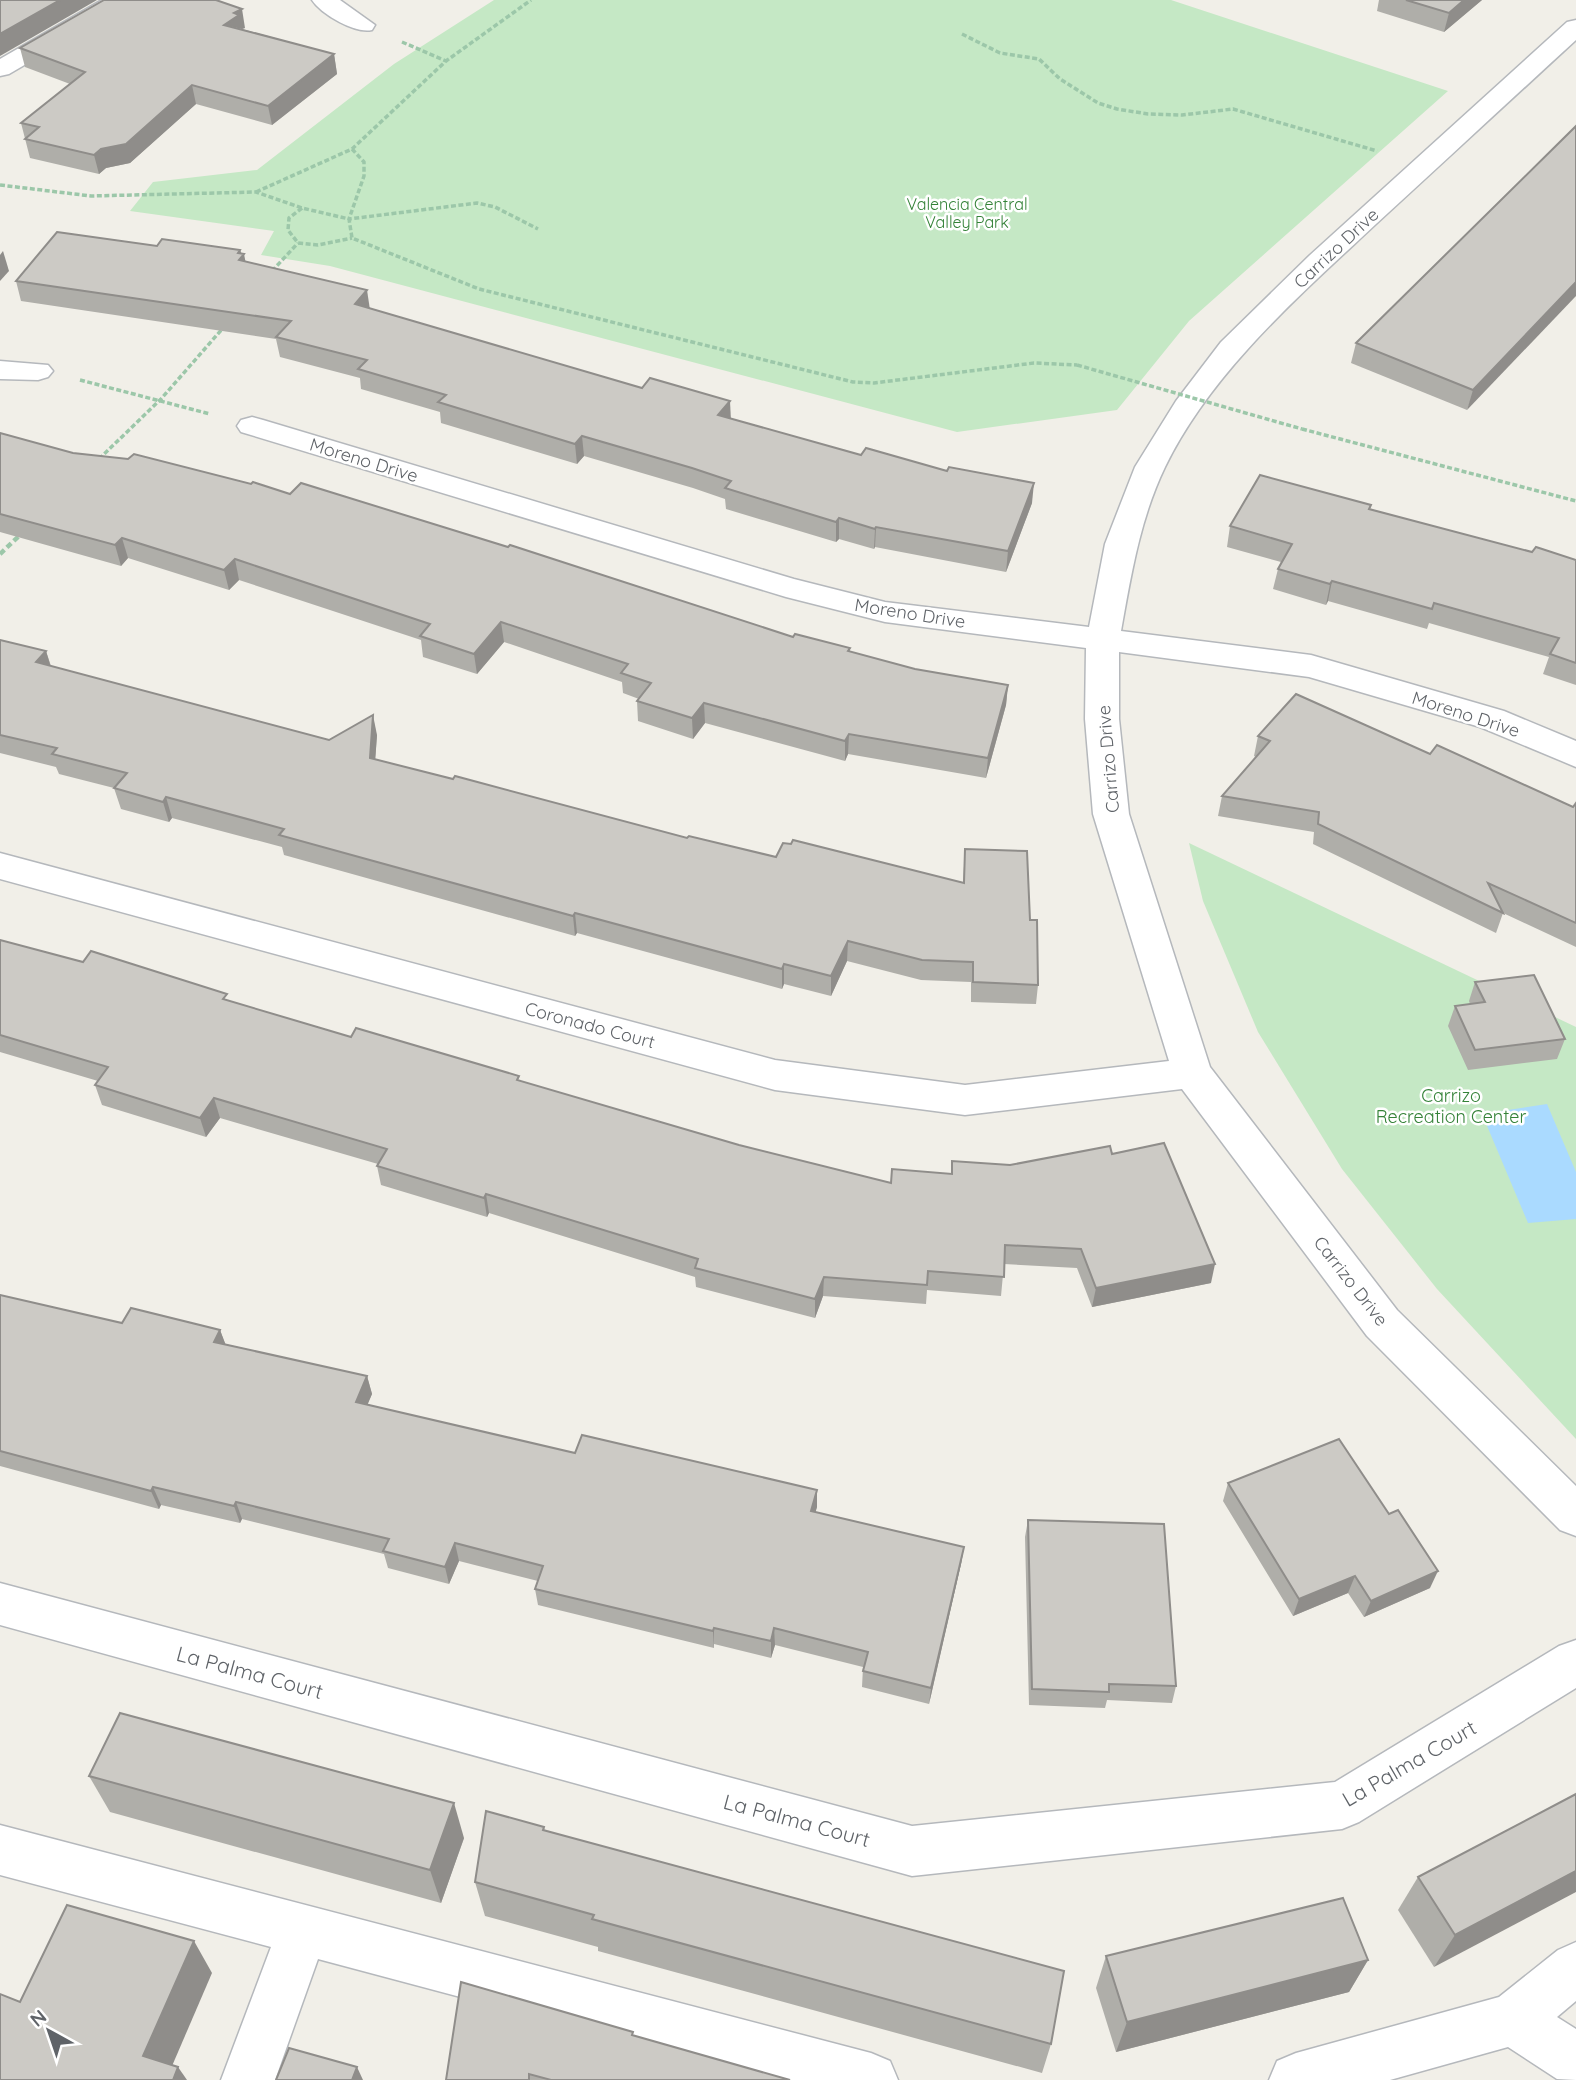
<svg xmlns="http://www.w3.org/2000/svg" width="1576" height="2080" font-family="Quicksand,sans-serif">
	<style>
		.green { fill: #c5e8c5 }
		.water { fill: #aadaff }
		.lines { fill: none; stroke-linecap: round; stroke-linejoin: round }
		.street-casing { stroke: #b5b8bc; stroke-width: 3 }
		.path-far1 { stroke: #9cc7a9; stroke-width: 3.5; stroke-dasharray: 5 2.5; stroke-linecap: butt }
		.path { stroke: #9cc7a9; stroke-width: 4.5; stroke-dasharray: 6 3.5; stroke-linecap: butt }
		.street { fill: #fff; fill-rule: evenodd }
		.path-bridge { stroke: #9cc7a9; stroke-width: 3.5; stroke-dasharray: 5 2.5; stroke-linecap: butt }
		.wall { fill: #afaea9 }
		.shaded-wall { fill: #8f8d8a }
		.building { fill: #cccac5; stroke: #8f8d8a; stroke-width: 2 }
		.labels { text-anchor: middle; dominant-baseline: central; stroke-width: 5; stroke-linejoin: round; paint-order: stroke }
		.far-park-label { font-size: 16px; fill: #348238; stroke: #fff }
		.street-label { font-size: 18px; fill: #5f6368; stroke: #fff }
		.park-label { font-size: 18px; fill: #348238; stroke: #fff }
		.near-street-label { font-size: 21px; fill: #5f6368; stroke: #fff }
	</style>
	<rect width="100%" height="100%" fill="#f1efe8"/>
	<!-- green -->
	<g class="green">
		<path d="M494 0H1171L1448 91 1189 321 1117 410 957 432 330 266 261 255 274 231 130 211 153 182 257 170 394 64Z"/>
		<path d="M1189 843 1576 1027V1439L1437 1289 1342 1169 1258 1032 1203 901Z"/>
	</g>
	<!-- water -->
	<path class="water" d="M1547 1104 1576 1172V1219L1528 1223 1482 1114Z"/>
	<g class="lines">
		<!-- street casing -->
		<g class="street-casing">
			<g id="street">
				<path d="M102 0H131L127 5 9 74 0 76V59Z"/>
				<path d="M312 0H340L375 25 372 30C355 34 321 14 312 0Z"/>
				<path d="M1576 20V40C1509 101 1443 163 1376 224 1300 295 1211 372 1165 467 1140 519 1131 575 1121 631L1311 655 1504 711 1576 741V767L1480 727 1309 677 1119 652V719L1129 814 1210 1067 1397 1310 1576 1486V1536L1560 1530 1367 1336 1182 1089 965 1115 775 1090 0 879V853L775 1060 965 1085 1169 1061 1093 814 1085 719 1086 648 885 622 786 597 241 432 237 426 241 420 252 417 263 420 794 579 885 602 1089 627 1105 544 1135 467 1176 401 1221 342 1310 255 1567 22Z"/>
				<path d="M0 361 48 365 53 371 48 377 38 380 0 379Z"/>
				<path d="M0 1583 912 1826 1335 1782 1559 1646 1576 1640V1688L1359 1822 1342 1829 912 1876 0 1625Z"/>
				<path d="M0 1825 871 2053 890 2061 898 2080H771L318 1959 275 2080H221L271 1947 0 1875Z"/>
				<path d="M1576 1942V2001L1557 2017 1576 2029V2080L1557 2079 1508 2047 1390 2080H1269L1277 2061 1296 2053 1499 1997 1558 1950Z"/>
			</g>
		</g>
		<!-- path-far1 -->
		<g class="path-far1">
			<path d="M962 34 1000 53 1039 59 1060 79 1098 103 1117 109 1148 114 1182 115 1233 109 1377 151"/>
			<path d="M402 42 446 61"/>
			<path d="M352 149 364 162V176L349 219 477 203 495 207 538 229"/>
			<path d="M0 185 91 196 256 192 302 208 349 219 352 238 479 289 853 382 874 383 1034 363 1077 365"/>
			<path d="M256 192 352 149 446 61 531 0"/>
			<path d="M302 208 289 218 288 230 298 243 318 245 352 238"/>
			<path d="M272 271 298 243"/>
			<path d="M80 380 210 414"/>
			<path d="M1302 429 1576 501"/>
			<path d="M99 459 161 399 223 328"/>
		</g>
		<!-- path -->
		<path class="path" d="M0 554 20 535"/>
		<!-- street -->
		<use href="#street" class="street"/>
		<!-- path-bridge -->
		<path class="path-bridge" d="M1077 365 1302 429"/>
	</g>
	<!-- wall -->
	<g class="wall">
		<path d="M1379 0H1482L1444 32 1377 11Z"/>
		<path d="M245 28 242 29 334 54 337 74 272 125 196 104 130 163 106 168 99 174 30 158 21 123 70 84 25 67 20 48Z"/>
		<path d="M1576 126 1467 410 1351 363 1356 343Z"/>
		<path d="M157 246 240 250 245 261 370 308 731 419 1032 503 1006 572 875 547 874 549 839 539 836 542 726 509 725 499 693 488 584 456 577 464 441 423 440 412 361 389 360 378 280 357 276 339 21 301 16 281Z"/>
		<path d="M0 433 73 453 290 494 793 637 850 648V652L915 669 1008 685 1006 705 986 778 848 754 845 761 705 723 693 739 638 721 637 701 639 699 623 693 622 682 504 642 477 674 423 657 421 640 239 580 229 590 128 558 121 566 0 532Z"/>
		<path d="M1371 505 1370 509 1532 552 1576 560V685L1543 674 1549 657 1429 623 1427 629 1328 601 1326 605 1273 589 1278 569 1281 562 1227 547 1230 526Z"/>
		<path d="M0 640 46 651 51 666 329 740 377 735 375 759 687 838 776 857 963 883 965 849 1030 920 1038 985 1036 1004 971 1002V982L921 980 847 961 831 996 784 984 782 989 577 933 575 936 284 855 282 847 172 818 169 822 121 809 114 788 59 774 56 767 0 753Z"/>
		<path d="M1258 736 1430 754 1573 807 1576 803V947L1503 913 1496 933 1313 844 1314 832 1218 816 1222 796 1256 757 1254 756Z"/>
		<path d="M0 940 229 1001 351 1037 520 1081 739 1145 891 1183 951 1173 952 1161 1010 1165 1112 1154 1211 1283 1092 1307 1077 1268 1004 1264 1001 1296 927 1290 926 1304 823 1296 815 1318 696 1287 695 1277 489 1213 487 1217 381 1185 377 1166 378 1164 220 1118 206 1137 102 1105 95 1085 98 1081 0 1052Z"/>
		<path d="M1475 982 1565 1039 1557 1059 1468 1070 1448 1026 1455 1006 1470 1004 1469 1001Z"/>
		<path d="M0 1295 122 1323 220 1330 225 1344 367 1376 372 1394 367 1405 575 1453 817 1490V1507L815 1512 964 1547 961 1564 929 1704 862 1687 863 1667 775 1645 771 1658 714 1644V1648L538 1605 535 1589 538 1581 459 1561 449 1584 388 1568 384 1554 242 1519 240 1523 161 1505 159 1509 0 1466Z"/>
		<path d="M1228 1483 1430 1588 1364 1617 1348 1593 1293 1616 1223 1501Z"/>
		<path d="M1028 1520 1176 1686 1172 1703 1107 1700 1105 1708 1029 1705 1025 1537Z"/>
		<path d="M89 1776 464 1838 441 1903 110 1812Z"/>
		<path d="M1576 1794 1434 1967 1398 1910 1418 1877Z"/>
		<path d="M544 1827 545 1831 1051 2044 1042 2073 598 1951V1947L485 1916 475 1882Z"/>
		<path d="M1106 1956 1368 1960 1349 1992 1116 2052 1096 1988Z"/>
		<path d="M633 2032V2036L790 2080H446Z"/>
	</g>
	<!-- shaded-wall -->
	<g class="shaded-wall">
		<path d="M60 0H97L0 56V34Z"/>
		<path d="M1464 0H1482L1444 32 1449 13Z"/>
		<path d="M242 9 245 28 242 29 224 25 234 13Z"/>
		<path d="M334 54 337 74 272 125 268 106Z"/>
		<path d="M192 85 196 104 130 163 106 168 99 174 94 155Z"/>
		<path d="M240 250 242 256 244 254 248 274 243 280 238 253Z"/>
		<path d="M3 251 9 271 0 281V255Z"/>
		<path d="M1576 282V296L1467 410 1473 390Z"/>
		<path d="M367 290 370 310 355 304Z"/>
		<path d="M730 401 731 421 718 415Z"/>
		<path d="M582 436 584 456 577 464 575 444Z"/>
		<path d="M1034 483 1032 503 1006 572 1008 551Z"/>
		<path d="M839 518V539L836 542V522Z"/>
		<path d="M876 527 875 547 874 549 875 529Z"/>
		<path d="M122 538 128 558 121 566 115 545Z"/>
		<path d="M235 559 239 580 229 590 224 570Z"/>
		<path d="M1332 581 1328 601 1326 605 1330 584Z"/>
		<path d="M501 622 504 642 477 674 474 654Z"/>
		<path d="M46 651 52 671 36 662Z"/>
		<path d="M1008 685 1006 705 986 778 988 758Z"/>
		<path d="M704 703 705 723 693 739 692 718Z"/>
		<path d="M373 715 377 735 374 778 370 758Z"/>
		<path d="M849 734 848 754 845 761V741Z"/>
		<path d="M166 797 172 818 169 822 163 802Z"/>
		<path d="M575 913 577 933 575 936 573 916Z"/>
		<path d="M848 941 847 961 831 996V976Z"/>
		<path d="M784 964V984L782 989V969Z"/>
		<path d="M214 1098 220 1118 206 1137 200 1118Z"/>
		<path d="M486 1194 489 1213 487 1217 484 1198Z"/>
		<path d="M1215 1264 1211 1283 1092 1307 1096 1288Z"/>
		<path d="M824 1277 823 1296 815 1318V1299Z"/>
		<path d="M220 1330 227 1348 214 1342Z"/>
		<path d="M367 1376 372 1394 361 1420 356 1402Z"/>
		<path d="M153 1487 161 1505 159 1509 151 1491Z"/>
		<path d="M817 1490V1507L811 1528V1511Z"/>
		<path d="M236 1502 242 1519 240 1523 234 1506Z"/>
		<path d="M455 1543 459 1561 449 1584 445 1567Z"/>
		<path d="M964 1547 961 1564 929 1704 931 1688Z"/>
		<path d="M1438 1571 1430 1588 1364 1617 1371 1601Z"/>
		<path d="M1355 1576 1348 1593 1293 1616 1299 1599Z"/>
		<path d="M714 1628V1648L713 1631Z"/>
		<path d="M774 1628 775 1645 771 1658V1641Z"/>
		<path d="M454 1803 464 1838 441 1903 430 1870Z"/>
		<path d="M1576 1871V1892L1434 1967 1455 1935Z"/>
		<path d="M194 1941 212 1973 166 2080 143 2056Z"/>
		<path d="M1368 1960 1349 1992 1116 2052 1127 2022Z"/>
		<path d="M178 2067 187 2080H173Z"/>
		<path d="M357 2067 363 2080H352Z"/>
	</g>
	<!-- building -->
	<g class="building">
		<path d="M0 0H60L0 34Z"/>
		<path d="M104 0H216L242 9 234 13 239 15 224 25 334 54 268 106 192 85 126 144 101 149 94 155 25 139 39 127 21 123 85 72 20 48Z"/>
		<path d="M1406 0H1464L1449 13Z"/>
		<path d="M1576 126V282L1473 390 1356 343Z"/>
		<path d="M57 232 157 246 162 239 240 250 238 253 244 254 239 260 367 290 355 304 642 388 650 378 730 401 718 415 861 455 866 448 947 471 949 467 1034 483 1008 551 876 527 875 529 839 518 836 522 725 488 731 481 692 468 582 436 575 444 438 402 446 395 358 369 367 360 276 337 291 321 16 281Z"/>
		<path d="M0 433 73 453 128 459 134 454 251 484 253 482 290 494 301 483 508 547 510 545 793 637 795 634 850 648 848 651 915 669 1008 685 988 758 849 734 845 741 704 703 692 718 637 701 651 683 621 673 628 664 501 622 474 654 420 636 430 624 235 559 224 570 122 538 115 545 0 514Z"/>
		<path d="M1260 475 1371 505 1369 509 1532 552 1536 547 1576 560V663L1550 654 1559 638 1434 603 1432 609 1332 581 1330 584 1278 569 1292 544 1230 526Z"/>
		<path d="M0 640 46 651 36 662 329 740 373 715 370 758 453 779 455 776 687 838 689 836 776 857 783 843 791 844 793 840 964 883 965 849 1027 851 1030 920H1037L1038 985 973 982V962L922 960 848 941 831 976 784 964 782 969 575 913 573 916 279 835 284 829 166 797 163 802 114 788 127 773 52 754 57 748 0 735Z"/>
		<path d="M1296 694 1430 754 1437 745 1573 807 1576 803V923L1488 883 1503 913 1318 824 1319 812 1222 796 1270 741 1258 736Z"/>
		<path d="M0 940 83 962 91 951 227 994 223 999 351 1037 356 1028 519 1076 517 1080 739 1145 891 1183 892 1169 952 1174V1161L1010 1165 1110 1146 1112 1154 1164 1143 1215 1264 1096 1288 1081 1249 1005 1245 1004 1277 928 1271 927 1285 824 1277 815 1299 695 1268 698 1259 486 1194 484 1198 377 1166 387 1149 214 1098 200 1118 95 1085 108 1067 0 1035Z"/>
		<path d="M1534 975 1565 1039 1475 1050 1455 1006 1485 1002 1475 982Z"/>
		<path d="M0 1295 122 1323 131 1308 220 1330 214 1342 367 1376 356 1402 575 1453 582 1435 817 1490 811 1511 964 1547 931 1688 863 1671 868 1652 774 1628 771 1641 714 1628 713 1631 535 1589 543 1566 455 1543 445 1567 383 1551 389 1539 236 1502 234 1506 153 1487 151 1491 0 1451Z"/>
		<path d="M1339 1439 1389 1514 1398 1510 1438 1571 1371 1601 1355 1576 1299 1599 1228 1483Z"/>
		<path d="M1028 1520 1164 1524 1176 1686 1109 1684V1692L1032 1689Z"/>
		<path d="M120 1713 454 1803 430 1870 89 1776Z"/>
		<path d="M1576 1794V1871L1455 1935 1418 1877Z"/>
		<path d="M486 1811 544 1827 543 1830 1064 1971 1051 2044 592 1919 594 1915 475 1882Z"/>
		<path d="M1343 1898 1368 1960 1127 2022 1106 1956Z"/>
		<path d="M67 1905 194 1941 143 2056 178 2067 173 2080H0V1994L20 2002Z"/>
		<path d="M461 1982 633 2032 632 2035 790 2080H551L529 2074V2080H446Z"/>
		<path d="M289 2048 357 2067 352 2080H276Z"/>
	</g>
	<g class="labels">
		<!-- far-park labels -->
		<g class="far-park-label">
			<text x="967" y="204">Valencia Central<tspan x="967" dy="18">Valley Park</tspan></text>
		</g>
		<!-- street labels -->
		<g class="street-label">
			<text transform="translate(1336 248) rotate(-43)">Carrizo Drive</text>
			<text transform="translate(364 460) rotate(17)">Moreno Drive</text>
			<text transform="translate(910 613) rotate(9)">Moreno Drive</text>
			<text transform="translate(1466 714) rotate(18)">Moreno Drive</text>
			<text transform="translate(1108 759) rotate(-95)">Carrizo Drive</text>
			<text transform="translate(590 1025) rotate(15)">Coronado Court</text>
			<text transform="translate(1351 1281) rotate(52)">Carrizo Drive</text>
		</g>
		<!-- park labels -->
		<g class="park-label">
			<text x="1451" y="1095">Carrizo<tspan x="1451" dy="21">Recreation Center</tspan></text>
		</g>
		<!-- near-street labels -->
		<g class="near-street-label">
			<text transform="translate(250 1672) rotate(15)">La Palma Court</text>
			<text transform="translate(1409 1763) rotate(-30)">La Palma Court</text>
			<text transform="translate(797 1820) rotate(15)">La Palma Court</text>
		</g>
	</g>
	<!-- north arrow -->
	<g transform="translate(49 2031) rotate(320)" stroke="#ffffff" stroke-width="5" paint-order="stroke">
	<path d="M0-5L12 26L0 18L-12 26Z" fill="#5f6368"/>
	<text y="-10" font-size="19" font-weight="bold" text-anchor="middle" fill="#5f6368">N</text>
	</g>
</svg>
